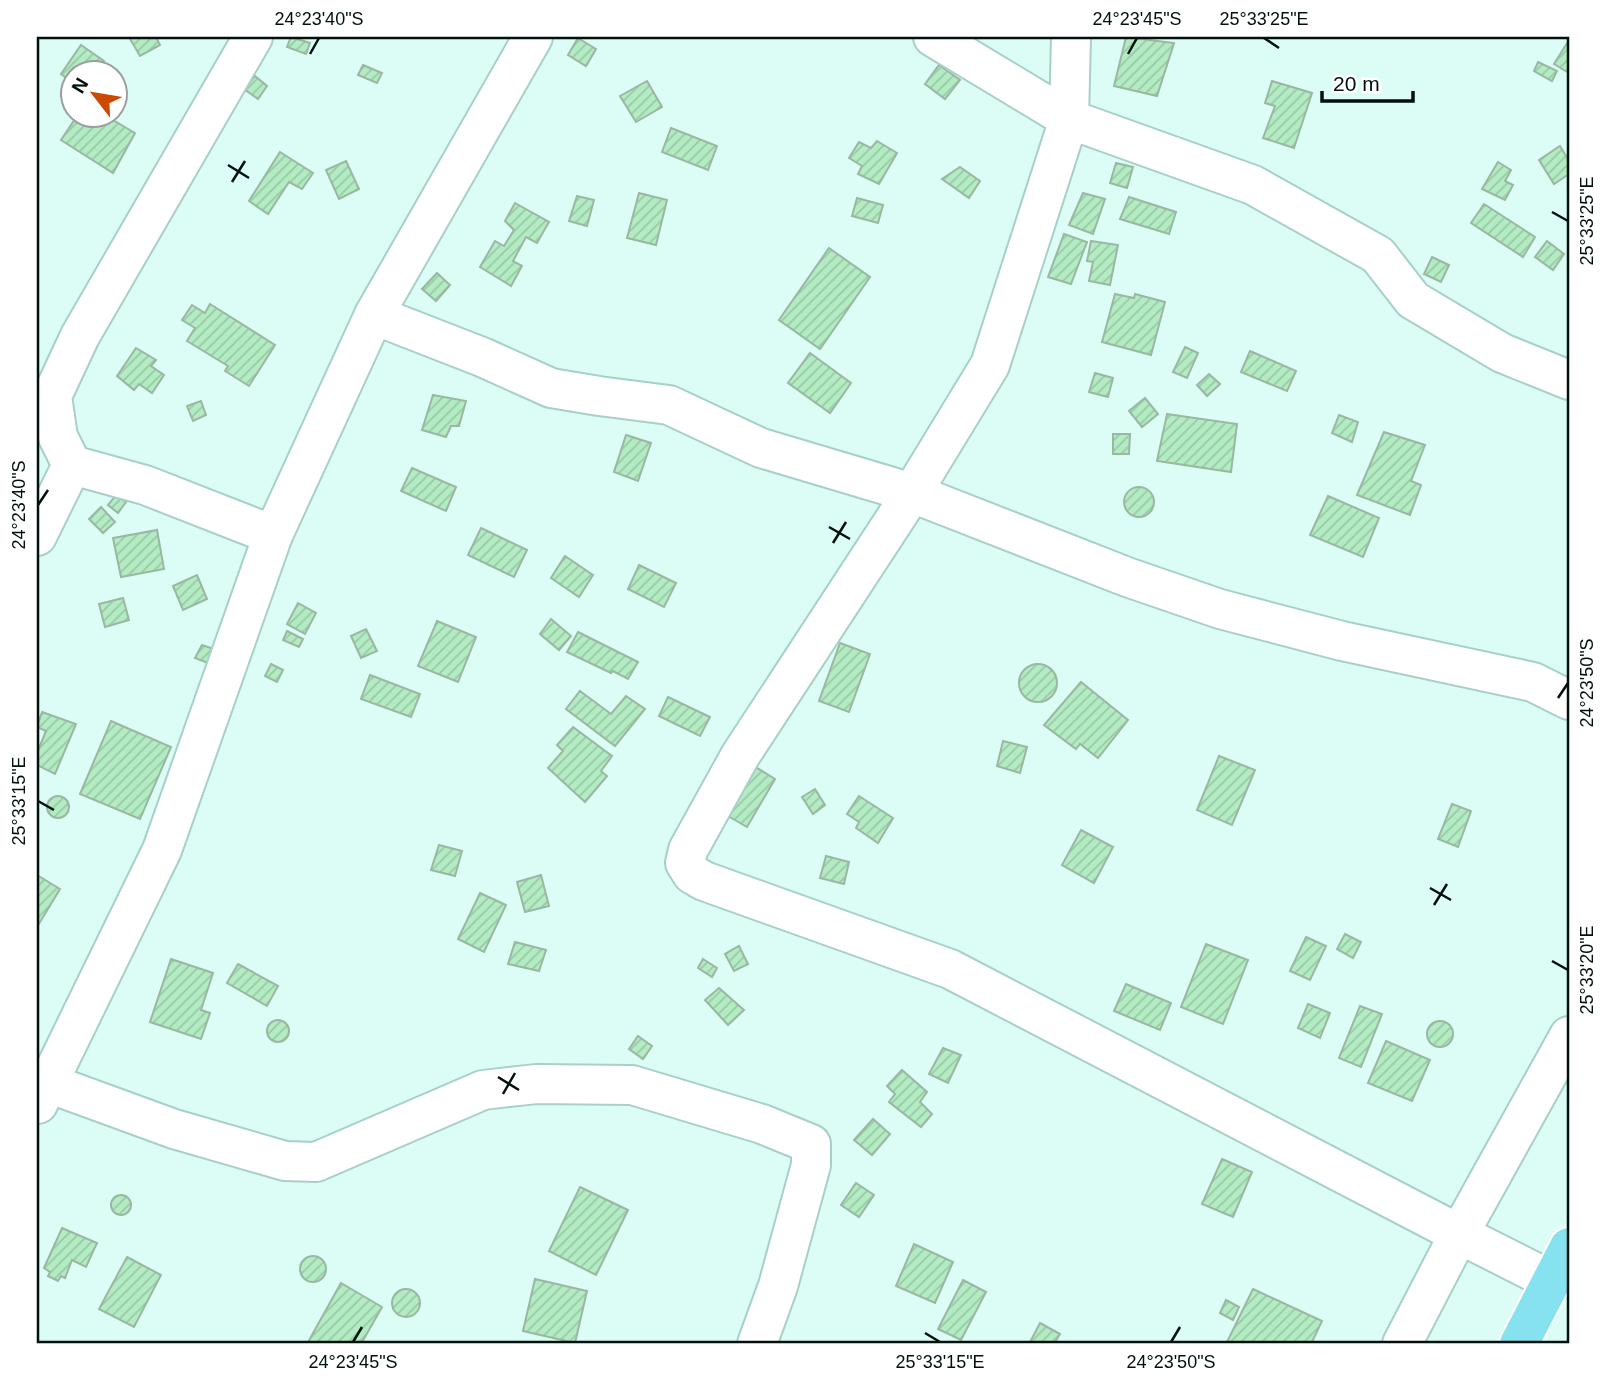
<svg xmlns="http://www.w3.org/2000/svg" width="1606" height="1381" font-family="Helvetica,sans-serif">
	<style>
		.building { fill: url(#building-hatch); stroke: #9ab7a2; stroke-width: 2 }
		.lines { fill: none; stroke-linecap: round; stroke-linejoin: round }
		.minor-casing { stroke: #a7d0c8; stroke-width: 42 }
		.major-casing { stroke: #fff; stroke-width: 42 }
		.minor { stroke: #fff; stroke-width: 38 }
		.major { stroke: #86e2ef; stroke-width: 38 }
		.ticks { fill: none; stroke: #03110e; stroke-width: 2.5 }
		.neatline { fill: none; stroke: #03110e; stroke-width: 2.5 }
		.ticks-label { font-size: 18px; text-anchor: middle; fill: #03110e }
	</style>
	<defs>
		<pattern id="building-hatch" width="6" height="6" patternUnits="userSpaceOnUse" patternTransform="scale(1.75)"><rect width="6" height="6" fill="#b3ecc3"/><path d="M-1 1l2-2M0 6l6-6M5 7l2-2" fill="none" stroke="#98c9a6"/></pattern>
	</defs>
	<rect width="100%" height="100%" fill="#dcfdf6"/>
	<!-- building -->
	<g class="building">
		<path d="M129 37H156L160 45 140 56Z"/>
		<path d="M291 37 310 43 306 54 287 47Z"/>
		<path d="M1126 37 1174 43 1157 96 1114 86Z"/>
		<path d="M578 38 596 49 586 66 568 55Z"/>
		<path d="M1569 40V73L1554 64Z"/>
		<path d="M81 45 104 61 95 74H74V84L61 74Z"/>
		<path d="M1538 62 1557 71 1552 81 1534 71Z"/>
		<path d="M363 65 382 73 377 83 358 75Z"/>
		<path d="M939 65 960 80 945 99 925 84Z"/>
		<path d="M255 76 267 86 258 99 244 89Z"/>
		<path d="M647 81 662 107 636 122 620 96Z"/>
		<path d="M1272 81 1312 93 1294 148 1263 138 1275 106 1265 103Z"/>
		<path d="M77 116H106L135 133 113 173 61 140Z"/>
		<path d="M671 128 717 146 708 170 662 152Z"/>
		<path d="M877 141 897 153 879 184 858 174 862 166 849 158 859 142 871 148Z"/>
		<path d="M1560 146 1569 161V174L1554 184 1539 160Z"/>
		<path d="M280 152 313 173 302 189 289 182 268 214 249 201Z"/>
		<path d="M346 161 359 189 339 199 326 170Z"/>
		<path d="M1498 162 1511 170 1505 181 1513 185 1505 200 1482 189Z"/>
		<path d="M1116 163 1133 167 1127 188 1110 183Z"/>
		<path d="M960 167 980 181 969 198 942 179Z"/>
		<path d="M639 193 667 200 656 245 627 238Z"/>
		<path d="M1083 193 1105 199 1093 234 1069 225Z"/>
		<path d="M577 196 594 200 587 226 569 221Z"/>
		<path d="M1129 197 1176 212 1169 234 1120 219Z"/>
		<path d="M857 198 883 205 878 223 852 216Z"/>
		<path d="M515 203 549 222 537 243 526 237 513 261 522 266 511 286 480 267 495 241 504 246 514 230 505 221Z"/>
		<path d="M1484 204 1535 237 1523 257 1471 223Z"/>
		<path d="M1064 234 1087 242 1071 284 1048 277Z"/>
		<path d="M1091 241 1118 245 1110 285 1089 281 1093 262 1087 261Z"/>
		<path d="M1547 241 1564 254 1553 270 1535 257Z"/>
		<path d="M829 248 870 277 820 349 779 320Z"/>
		<path d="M1432 257 1449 265 1441 282 1424 274Z"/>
		<path d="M437 273 450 285 436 301 422 289Z"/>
		<path d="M1115 294 1134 298 1135 294 1165 302 1151 355 1102 342Z"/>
		<path d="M210 304 275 345 249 386 225 371 228 366 187 341 195 328 182 320 192 305 205 313Z"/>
		<path d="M1185 347 1198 353 1187 378 1173 372Z"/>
		<path d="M136 348 156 360 151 366 164 375 152 393 139 384 134 390 117 376Z"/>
		<path d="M1250 351 1296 371 1287 391 1241 372Z"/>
		<path d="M810 353 851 383 830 413 788 383Z"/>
		<path d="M1095 373 1113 378 1108 397 1089 392Z"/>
		<path d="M1209 374 1220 384 1207 396 1197 385Z"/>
		<path d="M433 395 466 401 459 426H451L446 437 422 430Z"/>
		<path d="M1145 398 1158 414 1142 427 1129 411Z"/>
		<path d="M201 401 206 415 193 421 187 406Z"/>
		<path d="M1167 414 1237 424 1231 472 1157 461Z"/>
		<path d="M1339 415 1358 422 1352 442 1332 433Z"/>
		<path d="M1384 432 1425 445 1411 481 1421 485 1410 515 1357 495Z"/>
		<path d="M1113 434H1130L1129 454H1113Z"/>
		<path d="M626 435 651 443 638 481 614 472Z"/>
		<path d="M412 468 456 487 446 511 401 491Z"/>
		<circle cx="1139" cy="502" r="15"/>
		<path d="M116 495 126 502 118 513 108 505Z"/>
		<path d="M1328 496 1379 518 1363 557 1310 535Z"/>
		<path d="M101 507 115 522 103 533 89 519Z"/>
		<path d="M481 528 527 550 514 577 468 555Z"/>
		<path d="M157 530 164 569 121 577 113 538Z"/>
		<path d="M565 556 593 575 579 597 551 578Z"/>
		<path d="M639 565 676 583 664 607 628 589Z"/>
		<path d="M197 575 207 599 183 610 173 586Z"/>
		<path d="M123 598 129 620 105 627 99 604Z"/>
		<path d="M298 603 316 613 305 634 287 624Z"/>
		<path d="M551 619 571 636 559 650 540 634Z"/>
		<path d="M437 621 476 637 458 682 418 666Z"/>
		<path d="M366 629 377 651 361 658 351 636Z"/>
		<path d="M287 631 303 639 299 647 283 640Z"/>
		<path d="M578 632 638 662 628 679 613 671 611 673 567 652Z"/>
		<path d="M840 643 870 654 849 712 819 701Z"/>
		<path d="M202 645 214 649 208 663 195 658Z"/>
		<circle cx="1038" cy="683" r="19"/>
		<path d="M271 664 283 670 277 682 265 676Z"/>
		<path d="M370 675 420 694 411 717 361 699Z"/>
		<path d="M1081 682 1128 720 1098 758 1080 744 1076 749 1044 725Z"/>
		<path d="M580 691 611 714 626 696 645 709 615 746 566 709Z"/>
		<path d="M668 697 710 717 700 736 659 716Z"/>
		<path d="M42 712 76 724 55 774 37 765V753L46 731 37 727Z"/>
		<path d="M111 721 171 747 140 819 80 794Z"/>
		<path d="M573 727 612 756 601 771 607 776 585 802 548 768 563 751 557 745Z"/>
		<path d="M1003 741 1027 747 1020 773 997 766Z"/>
		<path d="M1219 756 1255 770 1232 825 1197 810Z"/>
		<path d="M749 763 775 779 747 827 721 812Z"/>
		<path d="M815 789 825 805 813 814 802 797Z"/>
		<path d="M859 796 893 818 878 843 856 828 859 822 847 814Z"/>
		<circle cx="58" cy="807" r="11"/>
		<path d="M1452 804 1471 811 1458 847 1438 839Z"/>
		<path d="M1081 830 1113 847 1094 883 1062 865Z"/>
		<path d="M439 845 462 851 455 876 431 870Z"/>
		<path d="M826 856 849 862 844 884 820 878Z"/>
		<path d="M37 875 60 889 37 927Z"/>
		<path d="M541 875 549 906 525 912 517 882Z"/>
		<path d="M480 893 506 905 484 952 458 939Z"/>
		<path d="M1345 934 1361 942 1353 958 1337 949Z"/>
		<path d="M1306 937 1326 946 1310 980 1290 971Z"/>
		<path d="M515 942 546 950 539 971 508 964Z"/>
		<path d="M1206 944 1248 960 1223 1024 1181 1007Z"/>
		<path d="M739 946 748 964 734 971 725 954Z"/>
		<path d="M171 959 213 973 201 1010 210 1013 201 1039 150 1022Z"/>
		<path d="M703 959 717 968 712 977 698 968Z"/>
		<path d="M238 964 278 986 267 1006 227 983Z"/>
		<path d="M1126 984 1171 1003 1160 1030 1114 1011Z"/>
		<path d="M719 988 744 1010 728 1025 705 1000Z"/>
		<path d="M1308 1004 1330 1013 1320 1038 1298 1028Z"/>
		<path d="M1360 1006 1382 1014 1361 1067 1339 1058Z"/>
		<circle cx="278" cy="1031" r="11"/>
		<circle cx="1440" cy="1034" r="13"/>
		<path d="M638 1036 652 1046 643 1059 629 1049Z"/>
		<path d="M1386 1041 1430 1060 1412 1101 1368 1083Z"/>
		<path d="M943 1048 961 1055 948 1083 929 1074Z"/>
		<path d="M902 1070 927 1092 920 1102 932 1114 921 1127 889 1102 895 1094 887 1086Z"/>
		<path d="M873 1119 890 1134 872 1155 854 1140Z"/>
		<path d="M1222 1159 1252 1172 1233 1217 1202 1204Z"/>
		<path d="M856 1183 874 1195 859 1217 841 1205Z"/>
		<path d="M580 1187 628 1210 596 1275 549 1251Z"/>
		<circle cx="121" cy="1205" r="10"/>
		<path d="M62 1228 97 1243 86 1267 72 1260 65 1278 61 1276 58 1281 48 1276 50 1272 44 1268Z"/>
		<path d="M914 1244 953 1262 935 1303 896 1286Z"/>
		<circle cx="313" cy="1269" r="13"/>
		<path d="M127 1257 161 1275 134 1327 99 1309Z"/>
		<path d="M535 1279 587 1291 575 1343 523 1331Z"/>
		<path d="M963 1280 986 1292 961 1340 938 1329Z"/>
		<path d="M341 1283 382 1307 361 1344H307Z"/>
		<path d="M1253 1289 1322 1321 1311 1344H1226Z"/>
		<circle cx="406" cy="1303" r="14"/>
		<path d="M1226 1300 1239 1307 1233 1320 1220 1313Z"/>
		<path d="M1040 1323 1060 1334 1054 1344H1029Z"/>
	</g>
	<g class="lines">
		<!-- minor casing -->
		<g class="minor-casing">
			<g id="minor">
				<path d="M933 37 1069 119 990 365 912 493 740 756 688 850 685 863 692 874 704 881 950 969 1459 1234 1569 1036"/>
				<path d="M1071 37 1069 119 1253 185 1378 255 1413 300 1502 353 1569 380"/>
				<path d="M374 315 533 37"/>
				<path d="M72 465 58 437 52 396 80 336 253 37"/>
				<path d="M37 536 72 465 145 485 273 535 374 315 482 357 551 388 599 396 669 405 761 448 912 493 1127 577 1220 609 1342 641 1533 682 1569 700"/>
				<path d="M48 1083 174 1129 285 1161 316 1162 483 1090 536 1084 632 1085 762 1124 811 1144V1165L778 1286 757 1344"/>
				<path d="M38 1104 162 850 273 535"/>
				<path d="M1402 1344 1459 1234 1552 1281"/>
			</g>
		</g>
		<!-- major casing -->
		<g class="major-casing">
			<path id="major" d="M1519 1344 1569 1247"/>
		</g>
		<!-- minor -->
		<use href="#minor" class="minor"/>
		<!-- major -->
		<use href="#major" class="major"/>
	</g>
	<!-- ticks -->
	<path class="ticks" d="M1264 38 1279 48M310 54 319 38M1128 54 1137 38M228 165 249 178M232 182 245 161M1552 212 1568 221M38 505 48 490M829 527 850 539M833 543 846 522M1558 698 1568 683M38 801 54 810M1430 888 1451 900M1434 905 1447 884M1552 961 1568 970M498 1077 519 1090M503 1094 515 1073M925 1333 940 1342M353 1342 362 1327M1171 1342 1180 1327"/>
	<!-- border -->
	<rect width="1606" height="1381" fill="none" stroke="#ffffff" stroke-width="77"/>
	<!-- north arrow -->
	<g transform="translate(94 94) rotate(301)"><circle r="33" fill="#ffffff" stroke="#9aa09f" stroke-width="2"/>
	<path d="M0-5L12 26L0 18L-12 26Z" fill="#cd4801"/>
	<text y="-10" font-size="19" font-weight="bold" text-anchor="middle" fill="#03110e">N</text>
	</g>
	<!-- scale -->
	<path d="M1322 91v10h91v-10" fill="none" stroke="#03110e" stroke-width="3.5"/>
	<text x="1333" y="91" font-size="21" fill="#03110e" stroke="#ffffff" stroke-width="5" paint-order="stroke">20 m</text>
	<rect x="38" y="38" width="1530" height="1304" class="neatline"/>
	<g class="ticks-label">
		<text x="319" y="25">24°23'40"S</text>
		<text x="1137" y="25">24°23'45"S</text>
		<text x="1264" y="25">25°33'25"E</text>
		<text transform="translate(1587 221) rotate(-90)" y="6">25°33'25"E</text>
		<text transform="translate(19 505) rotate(-90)" y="6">24°23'40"S</text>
		<text transform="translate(1587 683) rotate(-90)" y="6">24°23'50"S</text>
		<text transform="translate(19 801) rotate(-90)" y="6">25°33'15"E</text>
		<text transform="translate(1587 970) rotate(-90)" y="6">25°33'20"E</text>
		<text x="353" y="1368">24°23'45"S</text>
		<text x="940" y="1368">25°33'15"E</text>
		<text x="1171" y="1368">24°23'50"S</text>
	</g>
</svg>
